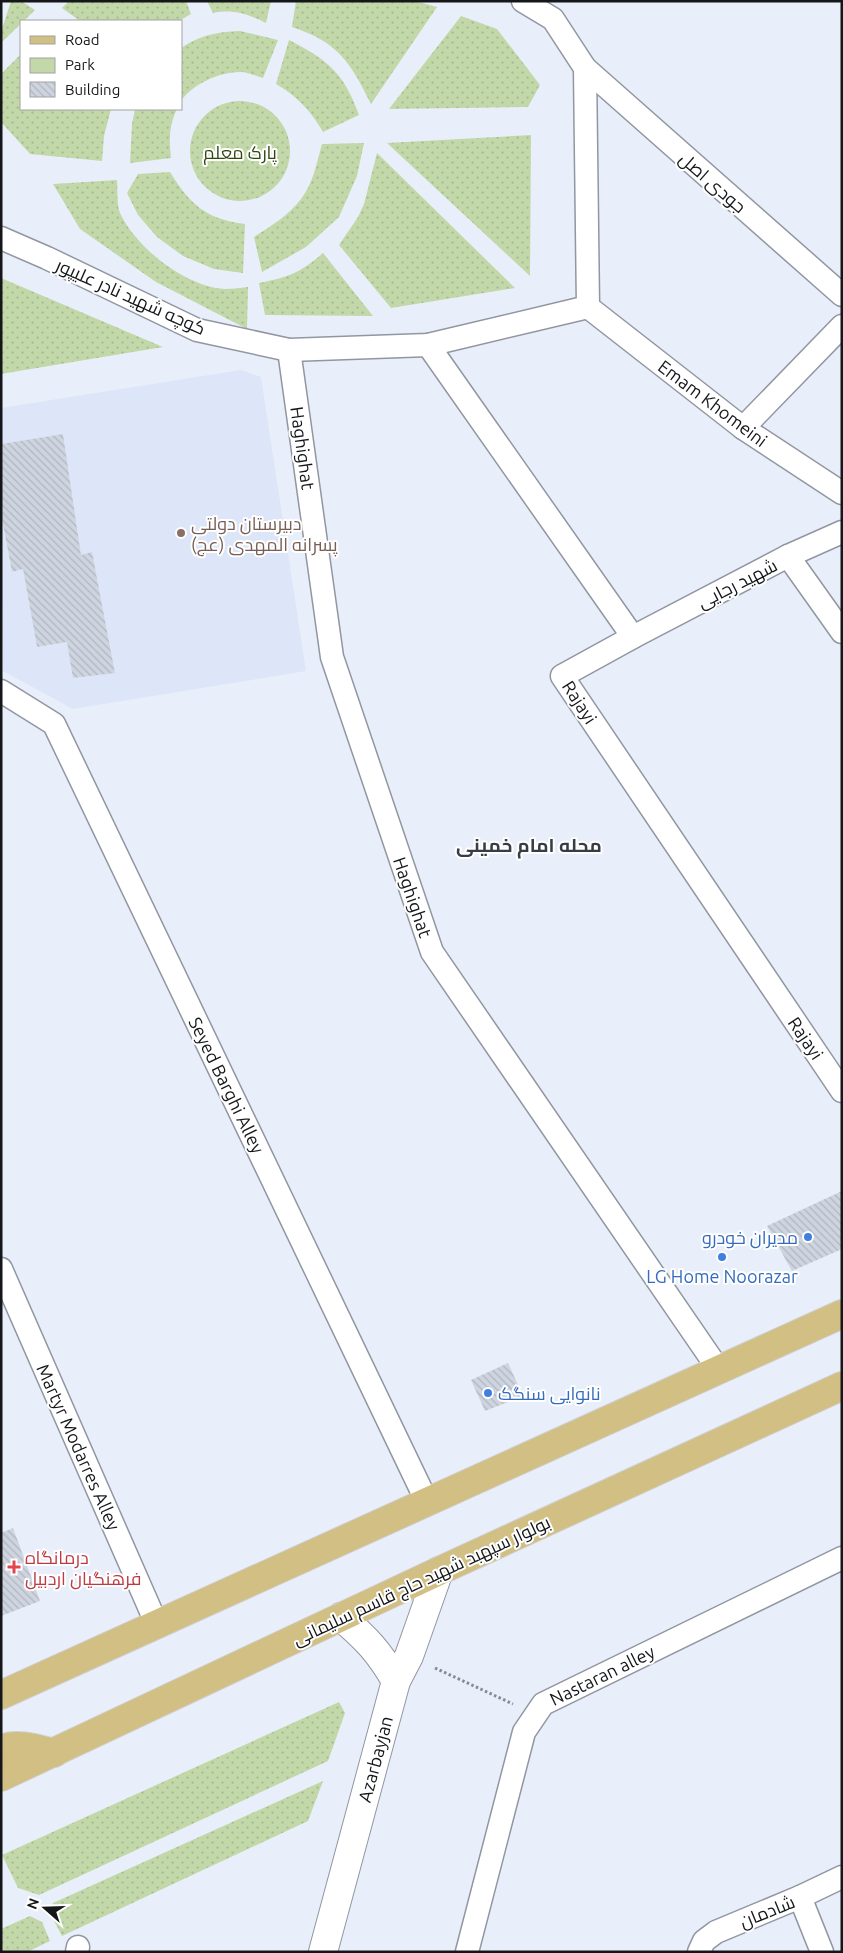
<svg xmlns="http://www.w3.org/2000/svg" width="843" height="1953" font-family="Ubuntu,Cairo,sans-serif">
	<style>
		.built { fill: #dce6f8 }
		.green { fill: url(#green-dots) }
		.building { fill: url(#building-back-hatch) }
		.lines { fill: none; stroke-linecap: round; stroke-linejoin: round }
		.street-casing { stroke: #9196a1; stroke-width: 25 }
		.secondary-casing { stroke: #9196a1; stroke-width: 30 }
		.primary-casing { stroke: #d0d0d1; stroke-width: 30 }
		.path { stroke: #868b92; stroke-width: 3; stroke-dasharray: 2.5 2.5; stroke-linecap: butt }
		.street { stroke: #fff; stroke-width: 22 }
		.secondary { stroke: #fff; stroke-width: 28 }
		.primary { stroke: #d1bf84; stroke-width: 28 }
		.education-dot { fill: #8d6e63; stroke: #fff; stroke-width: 2 }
		.shop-dot { fill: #3f7fe0; stroke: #fff; stroke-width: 2 }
		.health-dot { fill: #e0444e; stroke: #fff; stroke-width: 2 }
		.labels { text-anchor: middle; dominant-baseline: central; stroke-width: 4; stroke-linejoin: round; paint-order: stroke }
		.park-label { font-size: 18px; fill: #324612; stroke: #fff }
		.street-label { font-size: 18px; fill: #141619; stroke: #fff }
		.education-label { font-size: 18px; fill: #785e54; stroke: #fff; text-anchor: start }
		.shop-label { font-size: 18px; fill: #366cbe; stroke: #fff; text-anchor: end }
		.health-label { font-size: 18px; fill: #be3a42; stroke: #fff; text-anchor: start }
		.neighbourhood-label { font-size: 19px; font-weight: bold; fill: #373c45; stroke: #fff }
	</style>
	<defs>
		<pattern id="green-dots" width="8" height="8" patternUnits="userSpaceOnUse" patternTransform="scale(1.25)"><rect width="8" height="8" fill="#c2d8a9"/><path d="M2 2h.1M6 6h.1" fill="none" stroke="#a6b991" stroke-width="1.8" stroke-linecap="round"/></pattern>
		<pattern id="building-back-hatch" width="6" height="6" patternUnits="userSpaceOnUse" patternTransform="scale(1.25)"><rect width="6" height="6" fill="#cfd5e0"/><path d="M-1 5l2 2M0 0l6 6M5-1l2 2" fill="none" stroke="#b1b6c0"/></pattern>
	</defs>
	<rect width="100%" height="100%" fill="#e9effa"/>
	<!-- built -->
	<path class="built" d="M241 370 261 377 306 671 73 709 3 671 1 513 12 572 23 569 37 647 67 642 74 678 115 672 92 553 81 555 63 434 1 444V408Z"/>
	<!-- green -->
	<g class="green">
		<path d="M11 1H21L35 10 1 43V32Z"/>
		<path d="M69 1H186L191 14 179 21H80L62 8Z"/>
		<path d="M207 1H271L266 23C248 14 233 9 213 13Z"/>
		<path d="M296 1H415L437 7 371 104C350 62 338 42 292 27Z"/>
		<path d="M461 16 497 29 540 85 528 107 389 109Z"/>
		<path d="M240 31 278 40 263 78C255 76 248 72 240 72 219 72 193 84 181 101V48C201 35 216 32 240 31Z"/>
		<path d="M289 40C328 60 344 73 359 115L323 132C311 111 297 96 276 84Z"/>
		<path d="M21 54V109H111L104 136 102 161 30 154 1 122V74Z"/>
		<circle cx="240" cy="151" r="50"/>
		<path d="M135 109H177C169 125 169 139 171 158L130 163 132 124Z"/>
		<path d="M531 135 530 276 387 143Z"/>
		<path d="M364 143 357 176 339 217 306 247 262 272 254 237C271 226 289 215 301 199 313 184 317 162 322 144Z"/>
		<path d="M377 153 515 288 391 308 339 245 358 217 364 204Z"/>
		<path d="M170 172C190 204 205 219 245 224L243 273 214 269 183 256 157 237 138 215 127 193 138 174Z"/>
		<path d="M117 180C118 190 116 206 121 215 137 248 186 287 225 289 232 289 240 288 248 287L247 329 156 282 80 229 53 184Z"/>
		<path d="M323 253 373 316 265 315 259 283C289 277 300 273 323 253Z"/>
		<path d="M1 278 163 347 1 374Z"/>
		<path d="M339 1702 345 1713 328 1761 39 1895 18 1888 2 1855Z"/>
		<path d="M323 1781 308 1821 62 1936 51 1915 53 1903Z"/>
		<path d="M30 1916 42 1922 50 1941 27 1952H1V1929Z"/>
	</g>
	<!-- building -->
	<g class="building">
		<path d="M63 434 81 555 92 552 115 673 73 678 67 642 37 647 23 569 12 572 1 513V444Z"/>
		<path d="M842 1191V1249L792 1271 767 1226Z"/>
		<path d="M508 1363 523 1396 485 1411 471 1380Z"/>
		<path d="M13 1528 40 1601 1 1616V1533Z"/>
	</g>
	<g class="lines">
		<!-- street casing -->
		<g class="street-casing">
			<g id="street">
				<path d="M523 1 553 19 585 68 588 307"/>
				<path d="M585 68 842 295"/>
				<path d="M1 238 47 258 197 330 289 350 428 345 588 307"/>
				<path d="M588 307 743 428 842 493"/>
				<path d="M428 345 633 637 562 676 842 1091"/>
				<path d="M289 350 332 657 432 952 719 1370"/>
				<path d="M743 428 842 326"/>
				<path d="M788 556 842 632"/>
				<path d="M633 637 788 556 842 532"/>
				<path d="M1 691 54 724 427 1502"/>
				<path d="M1 1269 157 1625"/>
				<path d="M800 1897 822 1952"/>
				<path d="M77 1952 78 1947"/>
				<path d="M467 1952 524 1732 543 1704 842 1558"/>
				<path d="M699 1952 704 1941 716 1932 800 1897 842 1877"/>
			</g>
		</g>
		<!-- secondary casing -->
		<g class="secondary-casing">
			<g id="secondary">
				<path d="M341 1617C367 1639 379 1652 396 1681"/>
				<path d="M323 1952 396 1681 409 1656 439 1571"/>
			</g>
		</g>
		<!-- primary casing -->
		<g class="primary-casing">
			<g id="primary">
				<path d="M1 1695 842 1314"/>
				<path d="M1 1749C17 1742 38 1749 54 1753"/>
				<path d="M1 1777 439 1571 842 1386"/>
			</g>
		</g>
		<!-- path -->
		<path class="path" d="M435 1668 513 1704"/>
		<!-- street -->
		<use href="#street" class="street"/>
		<!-- secondary -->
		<use href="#secondary" class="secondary"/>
		<!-- primary -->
		<use href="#primary" class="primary"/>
	</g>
	<!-- markers -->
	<circle class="education-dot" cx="181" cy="533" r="5"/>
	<g class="shop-dot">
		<circle cx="808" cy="1237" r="5"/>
		<circle cx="722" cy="1257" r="5"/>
		<circle cx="488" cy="1393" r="5"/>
	</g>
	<path class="health-dot" d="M11.5 1559.5h5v5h5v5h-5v5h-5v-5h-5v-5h5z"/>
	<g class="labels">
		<!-- park labels -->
		<g class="park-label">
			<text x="240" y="152">پارک معلم</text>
		</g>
		<!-- street labels -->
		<g class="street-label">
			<text transform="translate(713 182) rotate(41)">جودی اصل</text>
			<text transform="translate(131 296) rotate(24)">کوچه شهید نادر علیپور</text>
			<text transform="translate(713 403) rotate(37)">Emam Khomeini</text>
			<text transform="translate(303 448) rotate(82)">Haghighat</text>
			<text transform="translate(737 583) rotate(-27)">شهید رجایی</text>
			<text transform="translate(580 702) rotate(57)">Rajayi</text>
			<text transform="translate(413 897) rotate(71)">Haghighat</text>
			<text transform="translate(806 1038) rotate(56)">Rajayi</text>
			<text transform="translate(227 1085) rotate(64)">Seyed Barghi Alley</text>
			<text transform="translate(79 1447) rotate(66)">Martyr Modarres Alley</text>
			<text transform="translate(421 1580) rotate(-25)">بولوار سپهبد شهید حاج قاسم سلیمانی</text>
			<text transform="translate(602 1675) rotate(-26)">Nastaran alley</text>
			<text transform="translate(375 1759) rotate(-75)">Azarbayjan</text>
			<text transform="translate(767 1911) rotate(-22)">شادمان</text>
		</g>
		<!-- education labels -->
		<g class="education-label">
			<text x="191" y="523">دبیرستان دولتی<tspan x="191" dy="21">پسرانه المهدی (عج)</tspan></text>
		</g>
		<!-- shop labels -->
		<g class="shop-label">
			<text x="798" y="1237">مدیران خودرو</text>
			<text x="722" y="1276" text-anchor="middle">LG Home Noorazar</text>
			<text x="498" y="1393" text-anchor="start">نانوایی سنگک</text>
		</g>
		<!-- health labels -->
		<g class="health-label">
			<text x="25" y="1557">درمانگاه<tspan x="25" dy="21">فرهنگیان اردبیل</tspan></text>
		</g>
		<!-- neighbourhood labels -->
		<g class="neighbourhood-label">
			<text x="529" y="845">محله امام خمینی</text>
		</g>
	</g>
	<!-- border -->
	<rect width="843" height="1953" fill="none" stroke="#141619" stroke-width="5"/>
	<!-- legend -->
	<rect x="20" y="20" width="162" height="90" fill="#ffffff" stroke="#a1a2a3"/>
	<rect x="30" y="36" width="25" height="8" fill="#d1bf84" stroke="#a1a2a3"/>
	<text x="65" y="45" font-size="15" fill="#141619">Road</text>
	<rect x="30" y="58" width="25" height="15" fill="#c2d8a9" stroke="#a1a2a3"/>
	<text x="65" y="70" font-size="15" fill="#141619">Park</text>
	<rect x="30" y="82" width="25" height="15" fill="url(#building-back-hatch)" stroke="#a1a2a3"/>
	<text x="65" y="95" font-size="15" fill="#141619">Building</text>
	<!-- north arrow -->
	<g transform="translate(45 1908) rotate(290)" stroke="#ffffff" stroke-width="4" paint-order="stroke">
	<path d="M0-4L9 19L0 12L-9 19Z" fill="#141619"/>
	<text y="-8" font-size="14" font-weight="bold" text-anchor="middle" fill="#141619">N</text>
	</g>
</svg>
